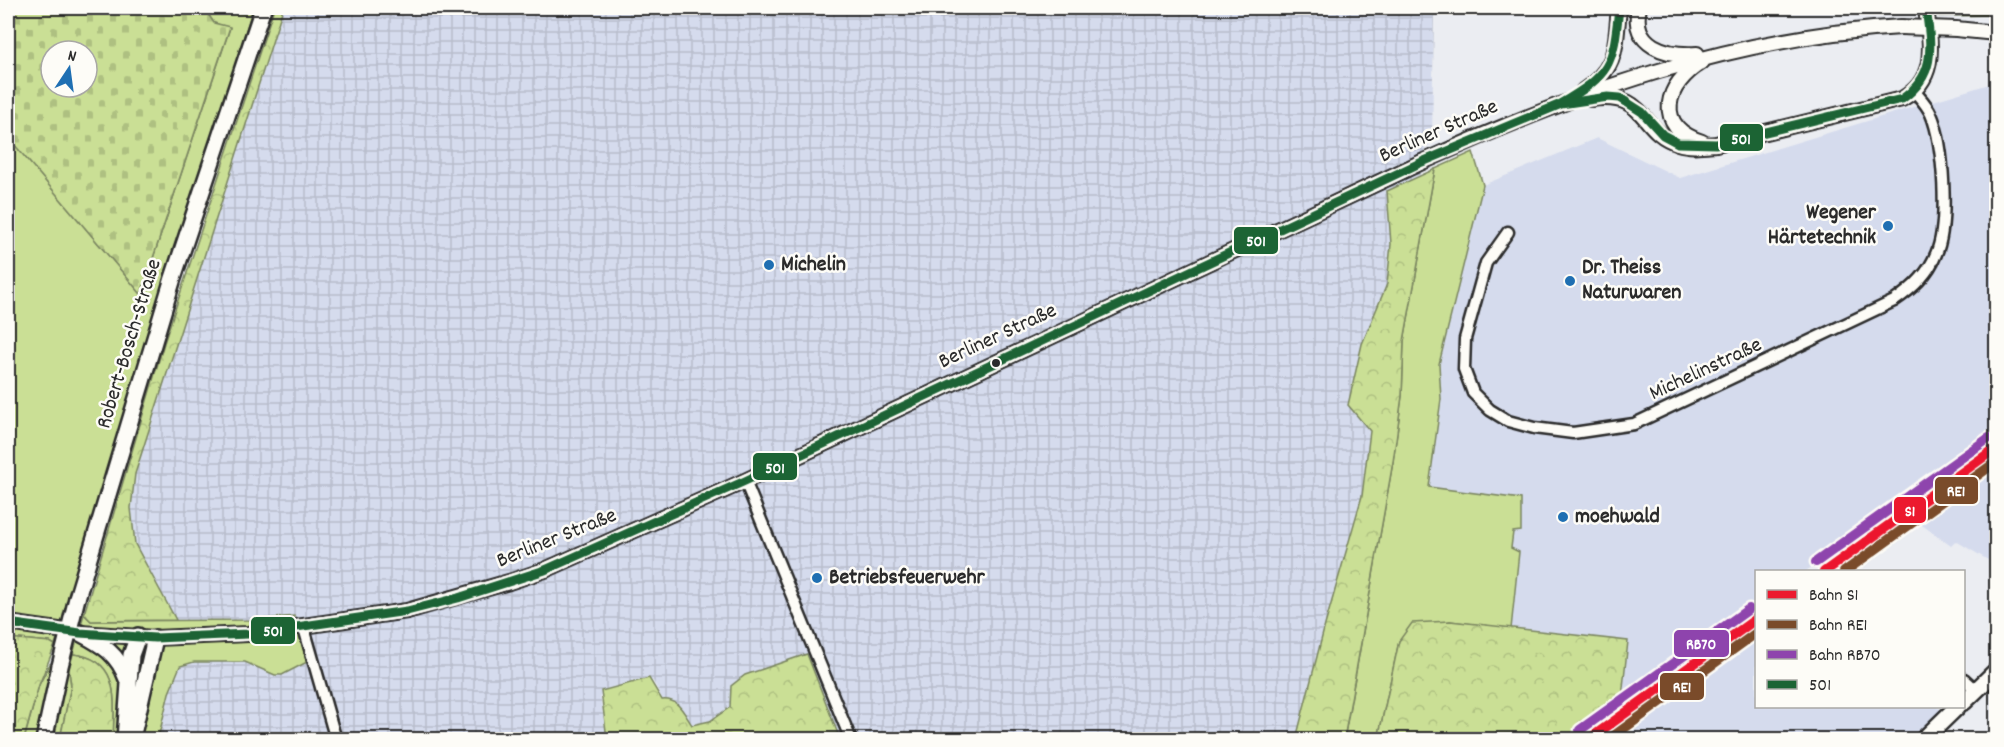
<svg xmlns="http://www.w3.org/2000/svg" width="2004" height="747" font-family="Dekko,sans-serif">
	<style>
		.built { fill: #d5dbed }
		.industrial { fill: url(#industrial-grid) }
		.green { fill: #cadf95; stroke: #7a8560; stroke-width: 1.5 }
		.forest { fill: url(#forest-crowns); stroke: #7a8560; stroke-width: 1.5 }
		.cemetery { fill: url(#cemetery-stones); stroke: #7a8560; stroke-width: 1.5; fill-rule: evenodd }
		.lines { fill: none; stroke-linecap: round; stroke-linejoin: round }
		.minor-casing { stroke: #2b2b2b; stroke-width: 15 }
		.tertiary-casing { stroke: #2b2b2b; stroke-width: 18 }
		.secondary-casing { stroke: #2b2b2b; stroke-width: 20 }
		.minor { stroke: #fdfcf7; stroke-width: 10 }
		.tertiary { stroke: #fdfcf7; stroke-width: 14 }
		.secondary { stroke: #fdfcf7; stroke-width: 15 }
		.tertiary-bridge-casing { stroke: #2b2b2b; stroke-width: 18; stroke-linecap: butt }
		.secondary-bridge-casing { stroke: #2b2b2b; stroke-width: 20; stroke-linecap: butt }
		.tertiary-bridge { stroke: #fdfcf7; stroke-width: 14 }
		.secondary-bridge { stroke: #fdfcf7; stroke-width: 15 }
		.bus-1-casing { stroke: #fdfcf7; stroke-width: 14 }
		.bus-1 { stroke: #1c6434; stroke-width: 9 }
		.rail-1-casing { stroke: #fdfcf7; stroke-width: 15 }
		.rail-2-casing { stroke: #fdfcf7; stroke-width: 15 }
		.rail-3-casing { stroke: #fdfcf7; stroke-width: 15 }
		.rail-1 { stroke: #ec192e; stroke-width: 10 }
		.rail-2 { stroke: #7a4b2a; stroke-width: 10 }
		.rail-3 { stroke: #8e44ad; stroke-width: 10 }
		.poi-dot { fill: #1f6fb2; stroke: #fdfcf7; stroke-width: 2 }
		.bus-dot { fill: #2b2b2b; stroke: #fdfcf7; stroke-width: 2 }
		.labels { text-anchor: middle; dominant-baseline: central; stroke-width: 5; stroke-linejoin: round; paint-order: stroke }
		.street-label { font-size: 22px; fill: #2b2b2b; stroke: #fdfcf7 }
		.poi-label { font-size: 22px; font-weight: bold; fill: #2b2b2b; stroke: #fdfcf7; text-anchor: start }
		.line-badge { stroke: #fdfcf7; stroke-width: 2 }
		.badge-label { font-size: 16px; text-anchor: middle; font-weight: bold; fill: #fff }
	</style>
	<defs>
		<pattern id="industrial-grid" width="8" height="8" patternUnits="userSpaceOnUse" patternTransform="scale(1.5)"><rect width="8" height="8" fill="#d5dbed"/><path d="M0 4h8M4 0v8" fill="none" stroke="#b7bccb"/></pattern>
		<pattern id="forest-crowns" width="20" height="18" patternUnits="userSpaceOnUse" patternTransform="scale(1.5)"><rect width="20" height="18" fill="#cadf95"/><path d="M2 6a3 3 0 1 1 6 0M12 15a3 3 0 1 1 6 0" fill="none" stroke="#aec081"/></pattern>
		<pattern id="cemetery-stones" width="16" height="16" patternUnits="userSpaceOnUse" patternTransform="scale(1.5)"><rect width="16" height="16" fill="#cadf95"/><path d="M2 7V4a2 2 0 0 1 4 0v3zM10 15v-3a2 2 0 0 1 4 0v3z" fill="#aec081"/></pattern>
	</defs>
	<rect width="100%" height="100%" fill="#ebedf2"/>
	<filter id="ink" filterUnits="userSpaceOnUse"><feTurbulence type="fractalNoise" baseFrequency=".0167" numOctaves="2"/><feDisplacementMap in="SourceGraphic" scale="12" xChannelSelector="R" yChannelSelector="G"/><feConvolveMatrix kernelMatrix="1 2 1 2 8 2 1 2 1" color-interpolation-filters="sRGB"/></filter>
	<g filter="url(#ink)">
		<!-- built -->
		<g class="built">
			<path d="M1996 82V432L1806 571 1756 572V608L1621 706 1628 641 1511 629 1519 552 1511 549 1513 531H1521L1429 487 1441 399 1439 364 1483 185 1597 138 1680 178Z"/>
			<path d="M1996 466V559L1992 555 1988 560 1956 541 1951 546 1918 522Z"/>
			<path d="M1756 638V706H1935L1942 710 1911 739H1617Z"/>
		</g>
		<!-- industrial -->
		<path class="industrial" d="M283 8H1434L1432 143 1425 147 1419 177 1387 191 1391 244 1387 284 1362 344 1370 431 1362 496 1325 625 1296 739H824L838 734 731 686 730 707 710 721 692 725 677 704 663 700 653 681 600 696 607 739H158L169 693 180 666 194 662H245L275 675H282L307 662 294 616 255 620H176L135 544 131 508 135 474Z"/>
		<!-- green -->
		<g class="green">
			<path d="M204 8H253L113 450 55 645 50 642 8 638V137L141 294 230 28 214 23Z"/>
			<path d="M1473 152 1483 185 1439 364 1441 399 1429 487 1521 499V531L1513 532 1511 548 1519 552 1511 629 1450 621 1399 641 1378 739 1344 740 1393 462 1402 396 1404 341 1435 169Z"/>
			<path d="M84 614 91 621 255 620 294 616 307 662 282 675H275L245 662H194L180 666 169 693 158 739 113 740C114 702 122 659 73 654Z"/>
			<path d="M50 664 69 669 71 686 60 739 24 740 39 685Z"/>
		</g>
		<!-- forest -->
		<g class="forest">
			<path d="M274 8H283L135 474 131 508 135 544 176 620 91 621 84 614 164 343Z"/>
			<path d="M1940 8H1996V15L1939 16Z"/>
			<path d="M1435 169 1404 341 1402 396 1393 462 1344 739H1296L1325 625 1362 496 1370 431 1348 405 1362 344 1387 284 1391 244 1387 191Z"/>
			<path d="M1450 621 1628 641 1621 706 1575 739H1378L1399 641 1412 623Z"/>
			<path d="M8 638 50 642 55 645 39 685 24 739H8Z"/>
			<path d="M73 654C122 659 114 703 113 739H60L71 686 69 669Z"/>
			<path d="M807 654 838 734 824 740 607 739 601 691 649 678 662 700C679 698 684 714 692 725L710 721 730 707 731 686 745 675Z"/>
		</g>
		<!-- cemetery -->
		<path class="cemetery" d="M8 8H204L214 23 230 27 141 294 8 137ZM51 51H87V87H51Z"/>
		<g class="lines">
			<!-- minor casing -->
			<g class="minor-casing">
				<g id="minor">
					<path d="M1508 232 1486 263 1465 339 1464 369 1473 393 1490 410 1508 421 1534 428 1573 433 1634 424 1894 301C1912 289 1928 275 1936 254 1949 225 1944 143 1931 114 1927 105 1921 99 1915 92"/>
					<path d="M745 481 851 740"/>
					<path d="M304 628 336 740"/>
					<path d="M1964 679 1976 690"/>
				</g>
			</g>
			<!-- tertiary casing -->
			<g class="tertiary-casing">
				<g id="tertiary">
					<path d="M1639 8C1630 46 1667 56 1697 54"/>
					<path d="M1956 29 1996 33"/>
					<path d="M1583 91C1619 67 1615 46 1619 8"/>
					<path d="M1591 99C1649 91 1638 131 1678 143 1690 147 1704 145 1716 144L1902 99C1939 78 1930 43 1926 8"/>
					<path d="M1702 142C1653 126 1665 84 1702 62"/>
					<path d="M8 623 80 633 155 638 248 634 407 611 509 582 545 570 745 481 1422 162C1575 93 1732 36 1901 27"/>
				</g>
			</g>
			<!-- secondary casing -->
			<g class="secondary-casing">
				<g id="secondary">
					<path d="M77 598 173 278 263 8"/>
					<path d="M80 633C103 645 118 654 127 679"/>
					<path d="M1964 702 1996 671"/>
					<path d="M133 734 155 638"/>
					<path d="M44 740 60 666"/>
					<path d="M125 740 131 655 138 636"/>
					<path d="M1923 740 1958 706"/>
				</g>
			</g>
			<!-- minor -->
			<use href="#minor" class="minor"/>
			<!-- tertiary -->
			<use href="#tertiary" class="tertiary"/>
			<!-- secondary -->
			<use href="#secondary" class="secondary"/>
			<!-- tertiary-bridge casing -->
			<g class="tertiary-bridge-casing">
				<path id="tertiary-bridge" d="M1901 27 1956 29"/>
			</g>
			<!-- secondary-bridge casing -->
			<g class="secondary-bridge-casing">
				<path id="secondary-bridge" d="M60 666 77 598"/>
			</g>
			<!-- tertiary-bridge -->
			<use href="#tertiary-bridge" class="tertiary-bridge"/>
			<!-- secondary-bridge -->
			<use href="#secondary-bridge" class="secondary-bridge"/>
			<!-- bus-1 casing -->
			<g class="bus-1-casing">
				<g id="bus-1">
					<path d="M1560 104C1611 74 1613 66 1619 8"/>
					<path d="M8 623 80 633 155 638 248 634 407 611 458 598 545 570 745 481 1422 162 1561 104 1608 97 1620 98 1642 112 1663 135 1678 143 1716 144 1902 99C1937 74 1931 46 1926 8"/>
				</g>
			</g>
			<!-- bus-1 -->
			<use href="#bus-1" class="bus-1"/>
			<!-- rail-1 casing -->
			<g class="rail-1-casing">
				<g id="rail-1">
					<path d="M1824 572 1996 448"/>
					<path d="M1588 740 1756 619"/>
				</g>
			</g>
			<!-- rail-2 casing -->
			<g class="rail-2-casing">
				<g id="rail-2">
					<path d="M1844 572 1996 462"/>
					<path d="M1608 740 1756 633"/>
				</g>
			</g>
			<!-- rail-3 casing -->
			<g class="rail-3-casing">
				<g id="rail-3">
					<path d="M1816 562 1989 438"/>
					<path d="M1580 730 1749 609"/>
				</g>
			</g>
			<!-- rail-1 -->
			<use href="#rail-1" class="rail-1"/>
			<!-- rail-2 -->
			<use href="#rail-2" class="rail-2"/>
			<!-- rail-3 -->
			<use href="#rail-3" class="rail-3"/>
		</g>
	</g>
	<!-- markers -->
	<g class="poi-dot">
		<circle cx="1888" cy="226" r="6"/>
		<circle cx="769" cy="265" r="6"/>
		<circle cx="1570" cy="281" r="6"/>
		<circle cx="1563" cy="517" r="6"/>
		<circle cx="817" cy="578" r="6"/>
	</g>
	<circle class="bus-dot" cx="996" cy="363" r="5"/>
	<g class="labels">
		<!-- street labels -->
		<g class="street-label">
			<text transform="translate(1439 132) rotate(-24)">Berliner Straße</text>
			<text transform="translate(998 337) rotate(-25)">Berliner Straße</text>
			<text transform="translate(130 344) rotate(-73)">Robert-Bosch-Straße</text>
			<text transform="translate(1706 370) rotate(-25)">Michelinstraße</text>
			<text transform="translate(557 539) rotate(-22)">Berliner Straße</text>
		</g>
		<!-- poi labels -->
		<g class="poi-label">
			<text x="1876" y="213" text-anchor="end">Wegener<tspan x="1876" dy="25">Härtetechnik</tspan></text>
			<text x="781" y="265">Michelin</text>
			<text x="1582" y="268">Dr. Theiss<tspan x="1582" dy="25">Naturwaren</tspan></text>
			<text x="1575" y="517">moehwald</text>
			<text x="829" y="578">Betriebsfeuerwehr</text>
		</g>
	</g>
	<g class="line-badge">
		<rect x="1719" y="123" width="45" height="29" rx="6" fill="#1c6434"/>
		<rect x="1233" y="226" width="46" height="29" rx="6" fill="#1c6434"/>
		<rect x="752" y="452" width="46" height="29" rx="6" fill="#1c6434"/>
		<rect x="1934" y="476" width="45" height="29" rx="6" fill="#7a4b2a"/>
		<rect x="1893" y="496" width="34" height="28" rx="6" fill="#ec192e"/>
		<rect x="250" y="616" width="46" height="29" rx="6" fill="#1c6434"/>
		<rect x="1673" y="629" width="57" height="29" rx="6" fill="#8e44ad"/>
		<rect x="1659" y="672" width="46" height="29" rx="6" fill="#7a4b2a"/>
	</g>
	<g class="badge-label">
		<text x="1741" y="144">501</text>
		<text x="1256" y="246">501</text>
		<text x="775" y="473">501</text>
		<text x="1956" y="496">RE1</text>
		<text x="1910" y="516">S1</text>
		<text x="273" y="636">501</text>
		<text x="1701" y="649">RB70</text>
		<text x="1682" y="692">RE1</text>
	</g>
	<!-- margin -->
	<rect width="2004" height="747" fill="none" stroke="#fdfcf7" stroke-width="30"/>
	<rect x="15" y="15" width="1974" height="717" fill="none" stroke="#2b2b2b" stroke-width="2" filter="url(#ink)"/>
	<!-- legend -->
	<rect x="1755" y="570" width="210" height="138" fill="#fdfcf7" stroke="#a9a8a5" stroke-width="1.5"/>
	<rect x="1767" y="590" width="30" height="9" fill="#ec192e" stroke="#a9a8a5" stroke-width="1.5"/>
	<text x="1809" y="600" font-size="18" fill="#2b2b2b">Bahn S1</text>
	<rect x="1767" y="620" width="30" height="9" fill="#7a4b2a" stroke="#a9a8a5" stroke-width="1.5"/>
	<text x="1809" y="630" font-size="18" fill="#2b2b2b">Bahn RE1</text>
	<rect x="1767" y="650" width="30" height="9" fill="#8e44ad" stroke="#a9a8a5" stroke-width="1.5"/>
	<text x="1809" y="660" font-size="18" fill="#2b2b2b">Bahn RB70</text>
	<rect x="1767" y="680" width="30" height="9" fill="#1c6434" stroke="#a9a8a5" stroke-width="1.5"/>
	<text x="1809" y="690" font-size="18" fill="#2b2b2b">501</text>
	<!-- north arrow -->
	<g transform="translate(69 69) rotate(13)"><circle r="28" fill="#fdfcf7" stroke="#a9a8a5" stroke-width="1.5"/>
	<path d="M0-4.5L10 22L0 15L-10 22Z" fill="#1f6fb2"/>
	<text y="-9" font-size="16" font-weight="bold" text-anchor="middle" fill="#2b2b2b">N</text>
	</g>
</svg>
